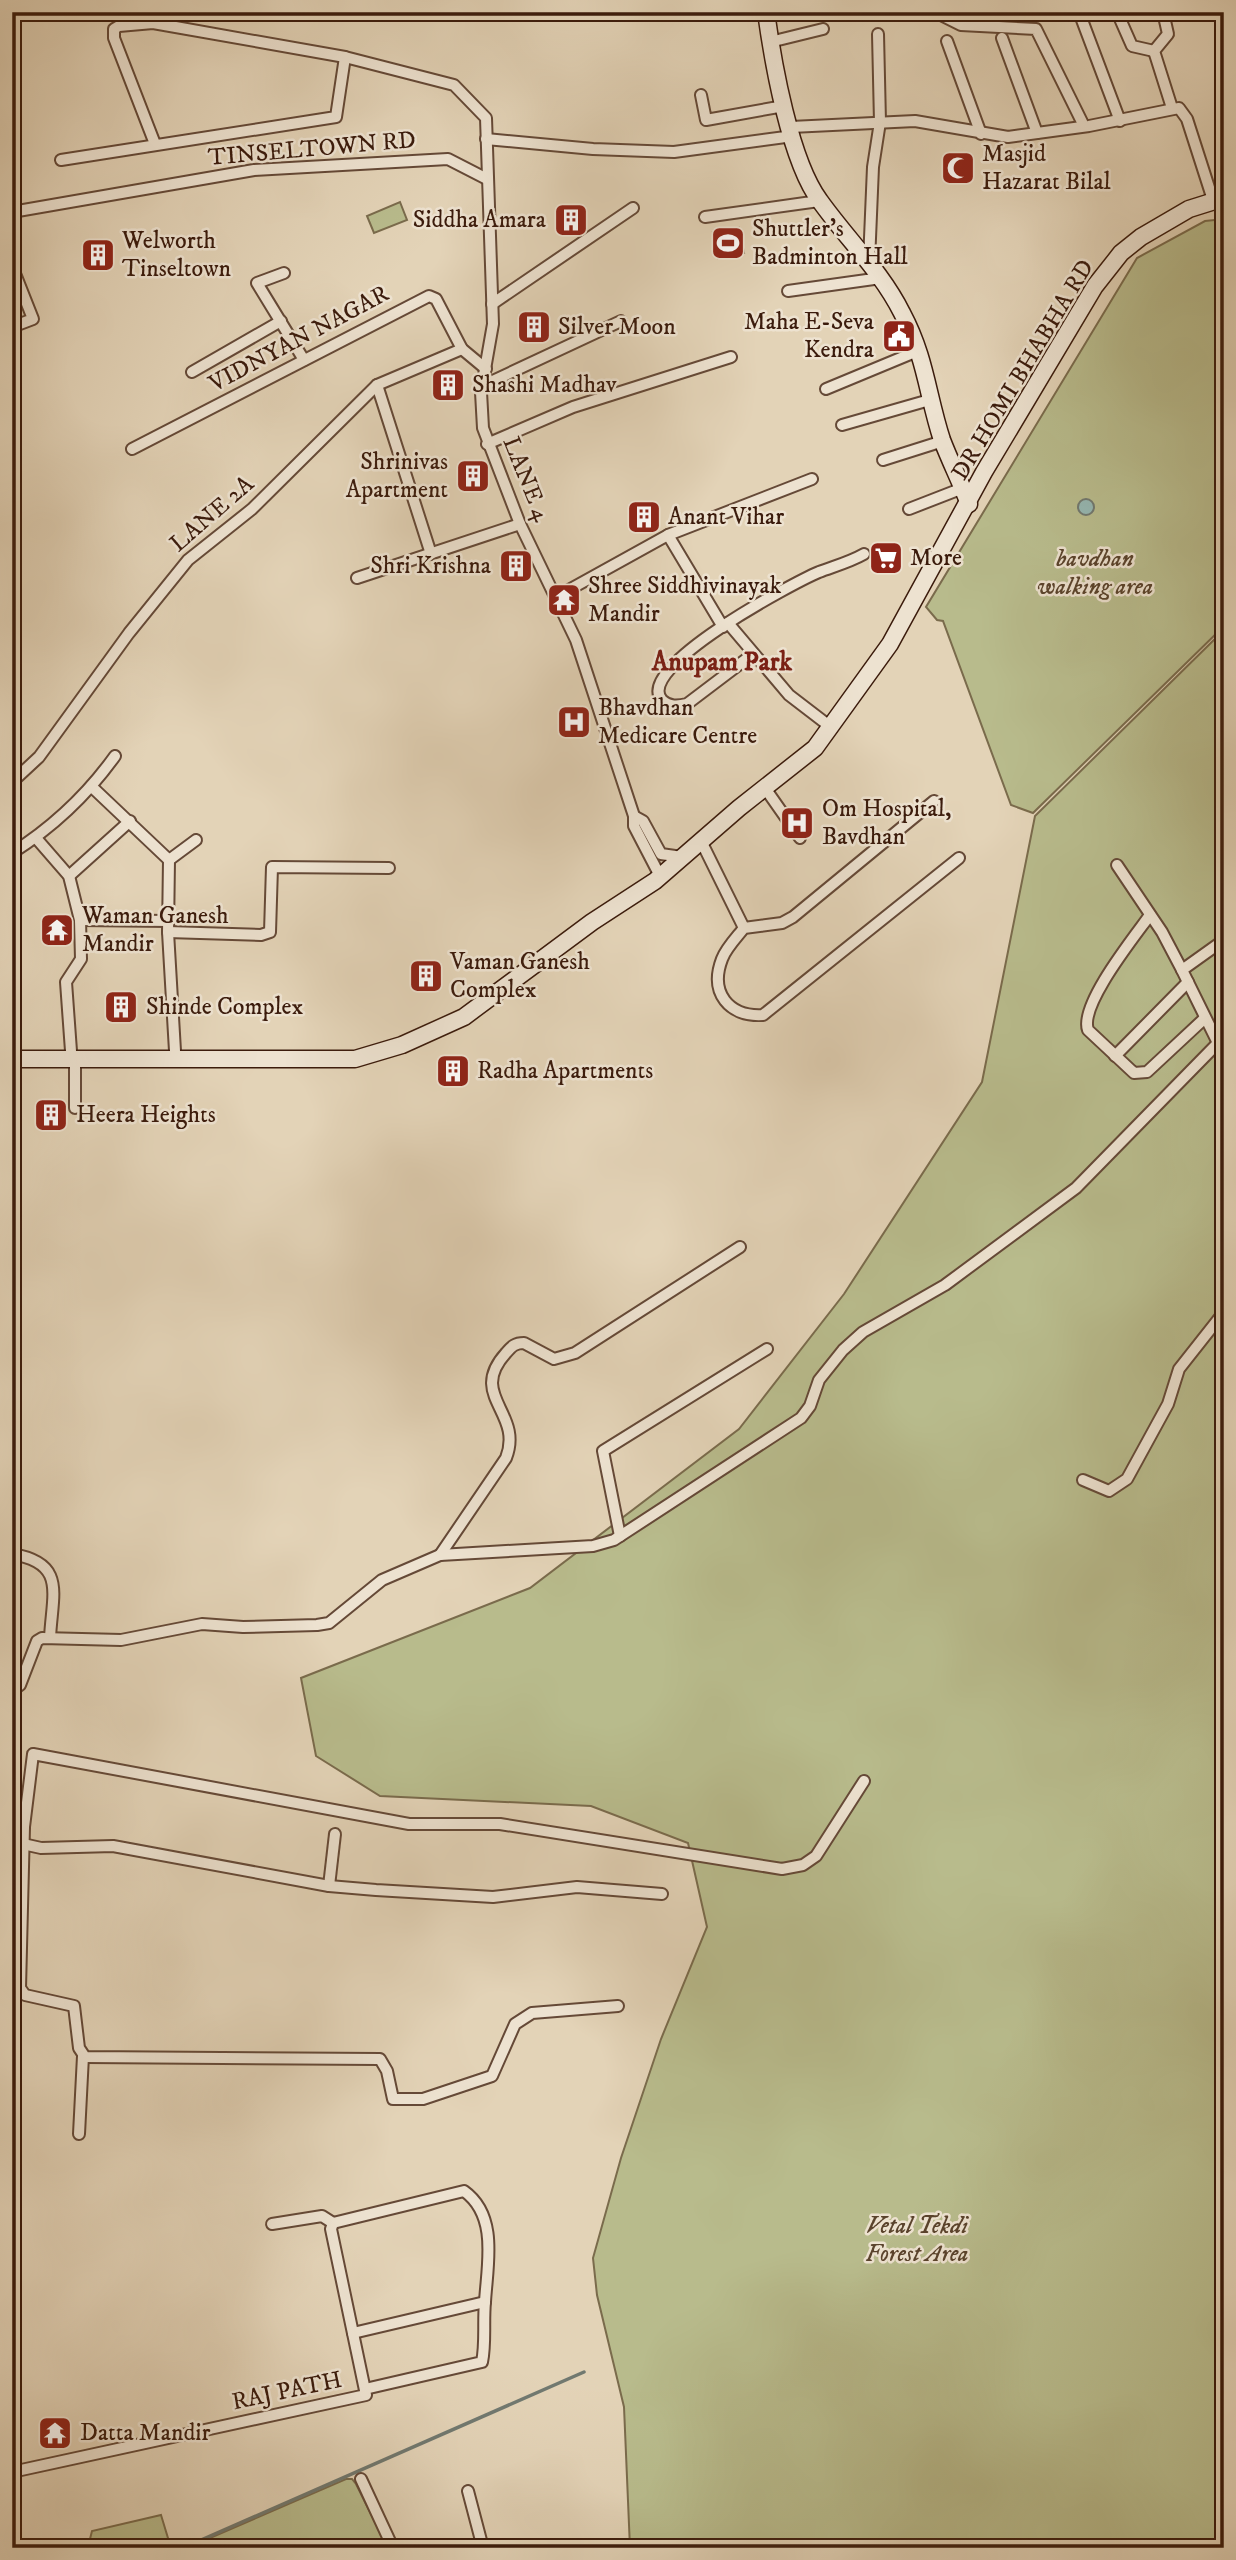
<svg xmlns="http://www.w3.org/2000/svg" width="1236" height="2560" font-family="'IM FELL DW Pica',serif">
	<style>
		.green { fill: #b8bb8c; stroke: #7a6b4c; stroke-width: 2 }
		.water { fill: #95b7b2; stroke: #717970; stroke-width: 2 }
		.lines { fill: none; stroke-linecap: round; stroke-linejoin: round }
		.stream { stroke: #717970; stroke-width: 3.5 }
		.street-casing { stroke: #654937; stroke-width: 14 }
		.secondary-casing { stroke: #3b1b0c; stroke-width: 19 }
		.street { stroke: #ede2d0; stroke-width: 10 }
		.secondary { stroke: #ede2d0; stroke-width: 16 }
		.labels { text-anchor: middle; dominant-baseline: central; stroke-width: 5; stroke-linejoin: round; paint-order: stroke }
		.street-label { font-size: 24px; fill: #3b1b0c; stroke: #ede2d0 }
		.poi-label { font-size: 24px; fill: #3b1b0c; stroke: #ede2d0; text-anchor: start }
		.park-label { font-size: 24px; font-style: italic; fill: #5a432c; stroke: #ede2d0 }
		.neighbourhood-label { font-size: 26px; font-weight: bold; fill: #7a1f14; stroke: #ede2d0 }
	</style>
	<rect width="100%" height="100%" fill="#e3d3b7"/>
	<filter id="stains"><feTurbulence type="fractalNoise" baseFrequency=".00286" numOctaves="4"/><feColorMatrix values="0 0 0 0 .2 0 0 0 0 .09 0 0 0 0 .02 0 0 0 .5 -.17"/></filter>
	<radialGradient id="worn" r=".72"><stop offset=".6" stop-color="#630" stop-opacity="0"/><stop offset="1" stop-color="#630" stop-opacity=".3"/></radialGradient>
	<!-- green -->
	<g class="green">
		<path d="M400 202 407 220 374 233 367 216Z"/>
		<path d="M1224 219V626L1033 813 1011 805 943 621 937 620 926 607 1137 258 1205 221Z"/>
		<path d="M739 228 744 253 718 258 713 232Z"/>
		<path d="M1224 630V2548H630L624 2407 597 2295 593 2258 621 2158 661 2039 707 1927 688 1843 591 1806 380 1796 316 1756 301 1678 530 1588 739 1429 844 1294 982 1082 1035 816Z"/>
		<path d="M346 2479H352L356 2484 388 2548H187Z"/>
		<path d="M161 2515 171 2548H97L89 2543 92 2531Z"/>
	</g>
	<!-- water -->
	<circle class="water" cx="1086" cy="507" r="8"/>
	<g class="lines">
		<!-- stream -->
		<path class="stream" d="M183 2548 584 2372"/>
		<!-- street casing -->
		<g class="street-casing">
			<g id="street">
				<path d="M935 12 961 25 1036 29 1084 126"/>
				<path d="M1079 12 1120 121"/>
				<path d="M1117 12 1132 46 1154 51"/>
				<path d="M1163 12 1168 34 1154 51 1172 108"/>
				<path d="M1002 38 1037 133"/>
				<path d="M947 41 981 134"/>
				<path d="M770 42 823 29"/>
				<path d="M701 95 706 120 784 106"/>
				<path d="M791 127 915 121 1008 137 1089 126 1179 108 1187 119 1213 200"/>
				<path d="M486 139 593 149 674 152 793 136"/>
				<path d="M155 144 114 38V29L119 26 153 23 345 57 454 85 486 118 493 324 481 392 483 428 520 524 576 640 634 816V826L660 876"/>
				<path d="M61 160 336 117 345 57"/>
				<path d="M12 212 254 170 448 159 487 179"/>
				<path d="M705 217 819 201"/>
				<path d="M869 262 873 167 880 122 878 34"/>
				<path d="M12 266 33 319 12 327"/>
				<path d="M284 273 257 283 304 360"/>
				<path d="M788 291 881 278"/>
				<path d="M492 304 633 208"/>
				<path d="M192 372 281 321"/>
				<path d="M377 385 431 554"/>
				<path d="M482 386 621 321"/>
				<path d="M826 389 920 350"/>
				<path d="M842 425 933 399"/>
				<path d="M487 444 573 407 731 357"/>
				<path d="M132 449 429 296 436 299 462 349 486 369"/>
				<path d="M883 460 943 441"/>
				<path d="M909 509 963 488"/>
				<path d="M668 535 723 627"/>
				<path d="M357 578 520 524"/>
				<path d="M556 597 668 535 812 479"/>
				<path d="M728 623 789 695 832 728"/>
				<path d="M753 654 687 704C678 706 669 707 662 700 633 668 793 583 819 572 835 566 850 562 864 554"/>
				<path d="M12 782 39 757 129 633 188 560 252 509 377 385 462 349"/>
				<path d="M92 787 169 860 168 932 175 1051"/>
				<path d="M765 788 800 838"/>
				<path d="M934 801 793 917 782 923 744 928C737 937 726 948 722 959 709 993 729 1017 763 1015L959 858"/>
				<path d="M634 816 643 821 661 854 682 857"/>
				<path d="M36 838 69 876 80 920 81 959 66 982 71 1051"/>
				<path d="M701 841 744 928"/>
				<path d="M12 853C53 827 87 795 115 756"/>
				<path d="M169 860 196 840"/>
				<path d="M1117 865 1162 932 1182 970"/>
				<path d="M69 876 130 821"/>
				<path d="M1150 915C1135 936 1079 1005 1088 1030L1134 1073 1147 1072 1205 1018"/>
				<path d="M80 920 169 921"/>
				<path d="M168 932 261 935 270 932 272 867 389 868"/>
				<path d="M1218 1043 1182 970 1224 940"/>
				<path d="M1115 1056 1188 982"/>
				<path d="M75 1060V1108"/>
				<path d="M1083 1480 1109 1491 1127 1479 1168 1404 1179 1369 1224 1312"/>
				<path d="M620 1536 603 1451 767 1349"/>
				<path d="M12 1554C67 1563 52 1594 50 1638"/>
				<path d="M440 1555 506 1458C524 1412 467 1396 506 1353 512 1346 515 1343 524 1343L554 1359 575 1353 740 1247"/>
				<path d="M12 1691 20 1685 37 1641 42 1638 121 1640 202 1624 243 1627 317 1625 329 1623 382 1580 440 1555 593 1546 614 1540 801 1418 810 1406 819 1380 843 1350 863 1332 945 1285 1076 1188 1218 1043 1224 1040"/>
				<path d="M12 1826 24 1827 20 1988 25 1995 74 2006 79 2048 85 2057 380 2059 387 2071 393 2099H423L492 2076 515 2024 532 2013 618 2006"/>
				<path d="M24 1827 33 1754 409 1824H500L782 1869 803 1865 816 1856 864 1781"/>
				<path d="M23 1844 41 1848 113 1846 329 1886 376 1890 493 1897 577 1887 662 1894"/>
				<path d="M329 1886 335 1834"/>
				<path d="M12 2091 15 2097 12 2111"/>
				<path d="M79 2134 83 2056"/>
				<path d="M333 2223 464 2191C499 2216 487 2266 485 2302 483 2322 486 2343 482 2362L365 2389"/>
				<path d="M272 2224 322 2216 333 2223"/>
				<path d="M353 2333 485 2302"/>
				<path d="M12 2472 366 2395 331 2229 333 2223"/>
				<path d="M361 2479 393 2548"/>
				<path d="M468 2491 483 2548"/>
			</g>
		</g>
		<!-- secondary casing -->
		<g class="secondary-casing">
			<g id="secondary">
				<path d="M766 12C773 63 790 161 820 201 847 239 881 271 902 313 926 358 927 394 942 440 950 461 961 483 969 504"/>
				<path d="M12 1059H355L402 1045 464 1017 592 922 655 881 739 808 815 748 890 644 984 472 1095 286 1121 253 1141 237 1189 209 1224 198"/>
			</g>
		</g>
		<!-- street -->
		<use href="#street" class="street"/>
		<!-- secondary -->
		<use href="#secondary" class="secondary"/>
	</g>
	<!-- icons -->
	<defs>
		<g id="mosque-square" transform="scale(1.75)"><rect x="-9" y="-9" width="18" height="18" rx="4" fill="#8f2418" stroke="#ede2d0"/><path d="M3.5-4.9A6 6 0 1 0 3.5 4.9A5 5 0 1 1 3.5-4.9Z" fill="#fff"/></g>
		<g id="building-square" transform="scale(1.75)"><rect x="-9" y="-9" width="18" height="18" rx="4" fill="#8f2418" stroke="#ede2d0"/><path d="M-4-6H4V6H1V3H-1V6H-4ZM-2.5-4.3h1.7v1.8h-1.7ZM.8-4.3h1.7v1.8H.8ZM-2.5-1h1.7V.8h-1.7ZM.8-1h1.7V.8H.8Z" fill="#fff"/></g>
		<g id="stadium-square" transform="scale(1.75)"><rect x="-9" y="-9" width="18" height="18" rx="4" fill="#8f2418" stroke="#ede2d0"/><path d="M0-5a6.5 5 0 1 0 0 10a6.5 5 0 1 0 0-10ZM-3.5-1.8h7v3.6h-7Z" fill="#fff"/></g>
		<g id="civic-square" transform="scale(1.75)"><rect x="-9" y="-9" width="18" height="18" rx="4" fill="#8f2418" stroke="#ede2d0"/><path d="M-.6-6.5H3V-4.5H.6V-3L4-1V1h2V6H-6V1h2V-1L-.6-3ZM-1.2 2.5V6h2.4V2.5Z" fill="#fff"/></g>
		<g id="supermarket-square" transform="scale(1.75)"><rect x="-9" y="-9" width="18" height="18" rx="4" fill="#8f2418" stroke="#ede2d0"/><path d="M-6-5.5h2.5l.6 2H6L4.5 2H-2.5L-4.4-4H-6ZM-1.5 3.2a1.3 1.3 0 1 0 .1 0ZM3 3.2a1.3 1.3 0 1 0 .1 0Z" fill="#fff"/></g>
		<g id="temple-square" transform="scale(1.75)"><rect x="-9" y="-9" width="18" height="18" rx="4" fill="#8f2418" stroke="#ede2d0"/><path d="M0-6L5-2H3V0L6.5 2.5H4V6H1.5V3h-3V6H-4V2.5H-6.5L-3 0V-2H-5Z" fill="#fff"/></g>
		<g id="hospital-square" transform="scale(1.75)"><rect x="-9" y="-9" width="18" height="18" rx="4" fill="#8f2418" stroke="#ede2d0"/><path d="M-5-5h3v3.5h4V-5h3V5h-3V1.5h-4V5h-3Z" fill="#fff"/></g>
	</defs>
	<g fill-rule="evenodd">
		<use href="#mosque-square" x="958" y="168"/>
		<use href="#building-square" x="571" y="220"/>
		<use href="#stadium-square" x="728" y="243"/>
		<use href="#building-square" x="98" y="255"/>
		<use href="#building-square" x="534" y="327"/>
		<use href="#civic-square" x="899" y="336"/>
		<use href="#building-square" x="448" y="385"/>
		<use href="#building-square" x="473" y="476"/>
		<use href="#building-square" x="644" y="517"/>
		<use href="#supermarket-square" x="886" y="558"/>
		<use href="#building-square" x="516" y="566"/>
		<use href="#temple-square" x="564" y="600"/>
		<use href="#hospital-square" x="574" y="722"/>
		<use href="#hospital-square" x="797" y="823"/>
		<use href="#temple-square" x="57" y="930"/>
		<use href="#building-square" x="426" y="976"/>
		<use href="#building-square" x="121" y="1007"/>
		<use href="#building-square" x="453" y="1071"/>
		<use href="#building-square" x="51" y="1115"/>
		<use href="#temple-square" x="55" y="2433"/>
	</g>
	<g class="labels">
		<!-- street labels -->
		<g class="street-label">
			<text transform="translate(312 149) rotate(-5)">TINSELTOWN RD</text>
			<text transform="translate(299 339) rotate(-28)">VIDNYAN NAGAR</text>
			<text transform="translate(1023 370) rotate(-59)">DR HOMI BHABHA RD</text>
			<text transform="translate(526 479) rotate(68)">LANE 4</text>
			<text transform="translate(212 514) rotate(-41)">LANE 2A</text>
			<text transform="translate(287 2391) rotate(-12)">RAJ PATH</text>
		</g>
		<!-- poi labels -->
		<g class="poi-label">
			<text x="982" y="154">Masjid<tspan x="982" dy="28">Hazarat Bilal</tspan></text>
			<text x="546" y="220" text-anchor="end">Siddha Amara</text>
			<text x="752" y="229">Shuttler's<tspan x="752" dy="28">Badminton Hall</tspan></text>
			<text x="122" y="241">Welworth<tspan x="122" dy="28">Tinseltown</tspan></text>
			<text x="874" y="322" text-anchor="end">Maha E-Seva<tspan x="874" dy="28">Kendra</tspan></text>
			<text x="558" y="327">Silver Moon</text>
			<text x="472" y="385">Shashi Madhav</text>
			<text x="448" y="462" text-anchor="end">Shrinivas<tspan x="448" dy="28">Apartment</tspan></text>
			<text x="668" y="517">Anant Vihar</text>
			<text x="910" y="558">More</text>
			<text x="491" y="566" text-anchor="end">Shri Krishna</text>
			<text x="588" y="586">Shree Siddhivinayak<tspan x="588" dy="28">Mandir</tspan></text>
			<text x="598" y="708">Bhavdhan<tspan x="598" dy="28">Medicare Centre</tspan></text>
			<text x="822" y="809">Om Hospital,<tspan x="822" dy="28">Bavdhan</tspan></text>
			<text x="82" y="916">Waman Ganesh<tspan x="82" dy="28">Mandir</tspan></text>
			<text x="450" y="962">Vaman Ganesh<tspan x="450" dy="28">Complex</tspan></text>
			<text x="146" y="1007">Shinde Complex</text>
			<text x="477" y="1071">Radha Apartments</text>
			<text x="76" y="1115">Heera Heights</text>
			<text x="80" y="2433">Datta Mandir</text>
		</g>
		<!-- park labels -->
		<g class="park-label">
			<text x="1095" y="559">bavdhan<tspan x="1095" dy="28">walking area</tspan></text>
			<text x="917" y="2226">Vetal Tekdi<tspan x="917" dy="28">Forest Area</tspan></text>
		</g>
		<!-- neighbourhood labels -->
		<g class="neighbourhood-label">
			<text x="722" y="662">Anupam Park</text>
		</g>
	</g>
	<!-- margin -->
	<rect width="1236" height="2560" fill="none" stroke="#e3d3b7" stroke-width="42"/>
	<rect x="14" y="14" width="1208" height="2532" fill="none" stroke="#3b1b0c" stroke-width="3.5"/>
	<rect x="21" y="21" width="1194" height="2518" fill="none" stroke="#3b1b0c" stroke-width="2"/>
	<rect width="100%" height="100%" filter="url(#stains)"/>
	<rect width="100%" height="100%" fill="url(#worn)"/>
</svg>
